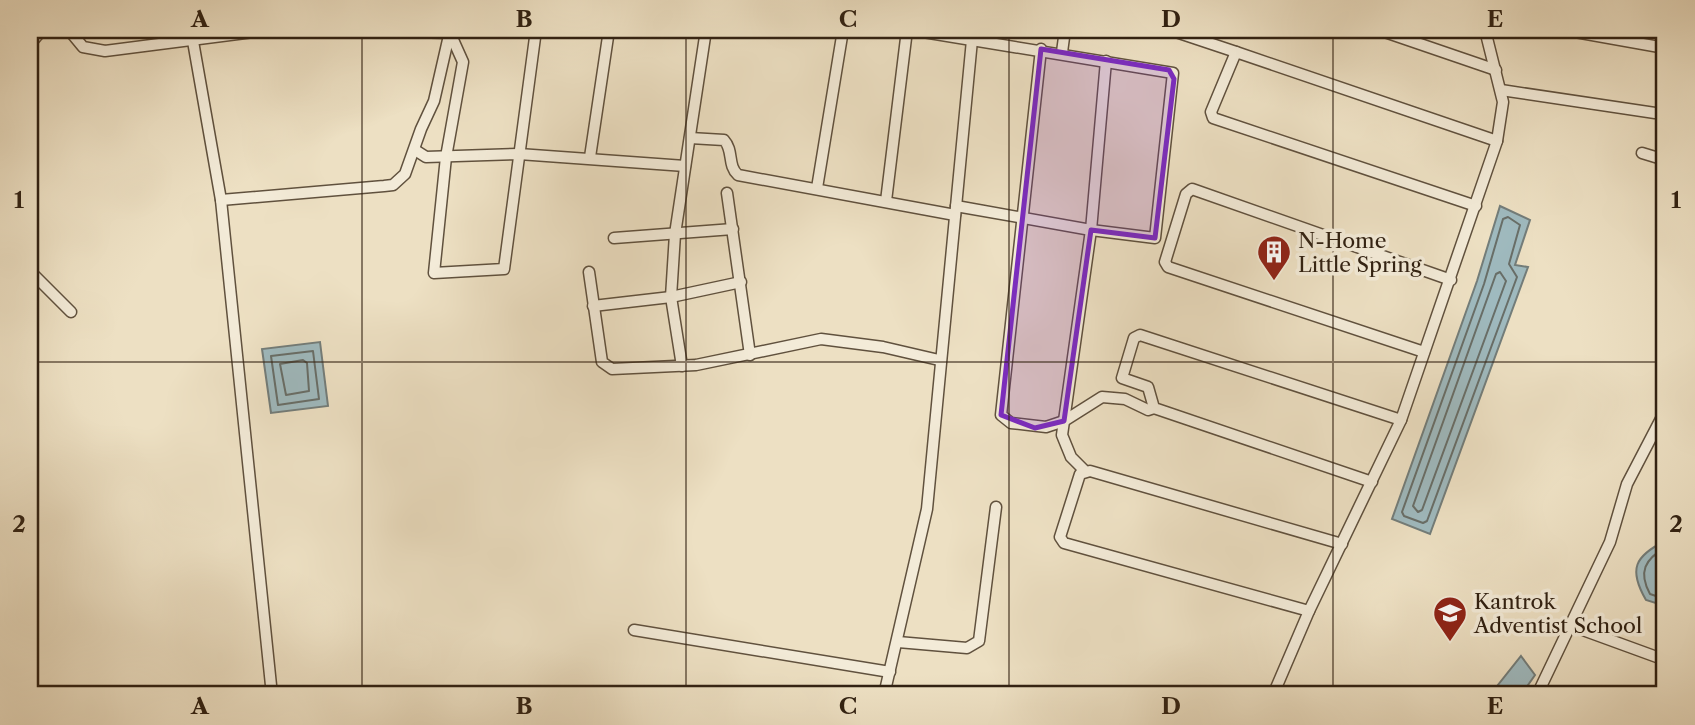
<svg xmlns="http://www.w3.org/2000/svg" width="1695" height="725" font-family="'Libre Caslon Text',serif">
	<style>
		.water { fill: #9fbabf; stroke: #737d7a; stroke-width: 2 }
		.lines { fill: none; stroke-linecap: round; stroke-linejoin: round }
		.shore { stroke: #686e68; stroke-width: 2 }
		.minor-casing { stroke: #60513e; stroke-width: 13 }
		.minor { stroke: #f3ebd8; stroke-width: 10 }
		.marked { fill: #7b2cbf; fill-opacity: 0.2; stroke: #7b2cbf; stroke-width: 5; stroke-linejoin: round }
		.grid { fill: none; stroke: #312112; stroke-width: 2; stroke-opacity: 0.55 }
		.labels { text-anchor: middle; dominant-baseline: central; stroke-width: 7; stroke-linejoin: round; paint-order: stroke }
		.poi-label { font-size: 21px; fill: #312112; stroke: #f3ebd8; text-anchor: start }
		.neatline { fill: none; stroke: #312112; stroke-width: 2.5 }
		.grid-label { font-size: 23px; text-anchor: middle; font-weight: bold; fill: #312112 }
	</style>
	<rect width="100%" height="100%" fill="#ede0c3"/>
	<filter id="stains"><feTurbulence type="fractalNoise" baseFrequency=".00286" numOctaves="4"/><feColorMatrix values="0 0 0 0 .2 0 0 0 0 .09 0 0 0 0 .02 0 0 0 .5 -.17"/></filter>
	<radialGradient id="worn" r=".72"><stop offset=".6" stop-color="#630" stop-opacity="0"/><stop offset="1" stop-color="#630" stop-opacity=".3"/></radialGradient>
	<!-- water -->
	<g class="water">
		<path d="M1500 206 1530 220 1515 265 1528 267 1430 534 1392 519 1477 281Z"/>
		<path d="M320 342 328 406 271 413 262 349Z"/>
		<path d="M1665 541V606L1646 600C1628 569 1635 556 1665 541Z"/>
		<path d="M1521 656 1535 675 1521 695H1490Z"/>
	</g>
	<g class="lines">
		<!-- shore -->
		<g class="shore">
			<path d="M1508 217 1520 225 1509 264 1517 277 1427 521 1423 523 1404 516 1402 512 1484 284 1503 219Z"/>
			<path d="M1500 272 1506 281 1422 510 1418 512 1413 506 1496 274Z"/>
			<path d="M313 351 319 399 278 405 271 356Z"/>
			<path d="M303 360 307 363 309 391 286 395 280 364Z"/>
			<path d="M1665 548C1645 559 1638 572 1650 594L1665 599"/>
		</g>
		<!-- minor casing -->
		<g class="minor-casing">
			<g id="minor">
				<path d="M69 30 83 47 105 51 269 30"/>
				<path d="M191 30 221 200 272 695"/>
				<path d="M336 30 450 33 463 62 446 157 434 273 504 269 536 30"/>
				<path d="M911 30 1173 73 1155 238 1091 230 956 206"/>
				<path d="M1170 30 1236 52"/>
				<path d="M1379 30 1496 70"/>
				<path d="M1564 30 1665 48"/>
				<path d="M30 44 42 30"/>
				<path d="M1041 49 1001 415 1011 423 1046 427 1064 421 1102 397 1125 399 1148 410 1154 408"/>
				<path d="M1062 52 1065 30"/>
				<path d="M1501 90 1655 113"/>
				<path d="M690 138 724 140C734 151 727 165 738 175L955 215"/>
				<path d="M415 150 426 157 519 154 685 166"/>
				<path d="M1642 153 1665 160"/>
				<path d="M590 157 609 30"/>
				<path d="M817 188 843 30"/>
				<path d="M727 193 750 355"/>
				<path d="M221 200 384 186 393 185 405 174 421 129 434 101 450 31"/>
				<path d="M886 201 907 30"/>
				<path d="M1476 206 1213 118 1211 112 1236 52 1497 141"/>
				<path d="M614 238 733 229"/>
				<path d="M30 271 71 312"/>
				<path d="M589 272 602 362 612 369 696 365 821 339 883 347 939 360"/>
				<path d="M593 306 671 297 741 282"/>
				<path d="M1424 352 1168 267 1165 262 1186 194 1192 189 1451 280"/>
				<path d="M682 366 671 297 675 234 706 30"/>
				<path d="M1084 470 1071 457 1062 435 1091 230 1106 61"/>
				<path d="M1372 482 1154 408 1148 387 1122 378 1134 338 1140 335 1401 420"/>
				<path d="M1309 611 1064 543 1060 537 1080 474 1090 471 1342 544"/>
				<path d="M1569 625 1665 660"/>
				<path d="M634 630 890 672"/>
				<path d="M898 642 967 648 979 641 996 507"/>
				<path d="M884 695 927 509 972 40"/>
				<path d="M1273 695 1309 611 1401 420 1497 141 1503 102 1485 30"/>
				<path d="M1537 695 1610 542 1627 484 1665 411"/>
			</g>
		</g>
		<!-- minor -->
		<use href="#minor" class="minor"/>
	</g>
	<!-- marked area -->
	<path class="marked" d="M1041 49 1169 70 1174 79 1155 238 1091 230 1064 421 1035 428 1001 415Z"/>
	<!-- grid -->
	<path class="grid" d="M362 30V695M686 30V695M1009 30V695M1333 30V695M30 362H1665"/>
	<!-- icons -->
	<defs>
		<g id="building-pin" transform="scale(1.75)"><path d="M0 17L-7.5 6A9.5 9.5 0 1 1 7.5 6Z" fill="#8f2418" stroke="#f3ebd8"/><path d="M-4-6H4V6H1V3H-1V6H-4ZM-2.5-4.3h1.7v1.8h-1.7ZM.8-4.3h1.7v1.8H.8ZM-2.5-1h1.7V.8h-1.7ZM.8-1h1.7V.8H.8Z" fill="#fff"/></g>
		<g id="school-pin" transform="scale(1.75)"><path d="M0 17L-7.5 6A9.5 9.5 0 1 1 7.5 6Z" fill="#8f2418" stroke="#f3ebd8"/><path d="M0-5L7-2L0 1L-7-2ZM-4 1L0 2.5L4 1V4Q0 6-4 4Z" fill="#fff"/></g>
	</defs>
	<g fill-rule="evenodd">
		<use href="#building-pin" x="1274" y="252"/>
		<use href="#school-pin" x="1450" y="613"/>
	</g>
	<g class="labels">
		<!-- poi labels -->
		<g class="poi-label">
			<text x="1298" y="240">N-Home<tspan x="1298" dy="24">Little Spring</tspan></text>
			<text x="1474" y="601">Kantrok<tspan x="1474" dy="24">Adventist School</tspan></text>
		</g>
	</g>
	<!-- margin -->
	<rect width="1695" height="725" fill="none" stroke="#ede0c3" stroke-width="77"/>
	<rect x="38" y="38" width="1618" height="648" class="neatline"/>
	<g class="grid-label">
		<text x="200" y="27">A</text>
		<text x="524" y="27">B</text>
		<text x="848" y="27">C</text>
		<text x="1171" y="27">D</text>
		<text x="1495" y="27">E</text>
		<text x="19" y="208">1</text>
		<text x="1676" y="208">1</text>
		<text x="19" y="532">2</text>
		<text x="1676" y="532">2</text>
		<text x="200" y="714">A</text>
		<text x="524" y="714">B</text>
		<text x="848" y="714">C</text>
		<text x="1171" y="714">D</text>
		<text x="1495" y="714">E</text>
	</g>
	<rect width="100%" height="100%" filter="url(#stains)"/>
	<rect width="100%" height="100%" fill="url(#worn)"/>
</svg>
